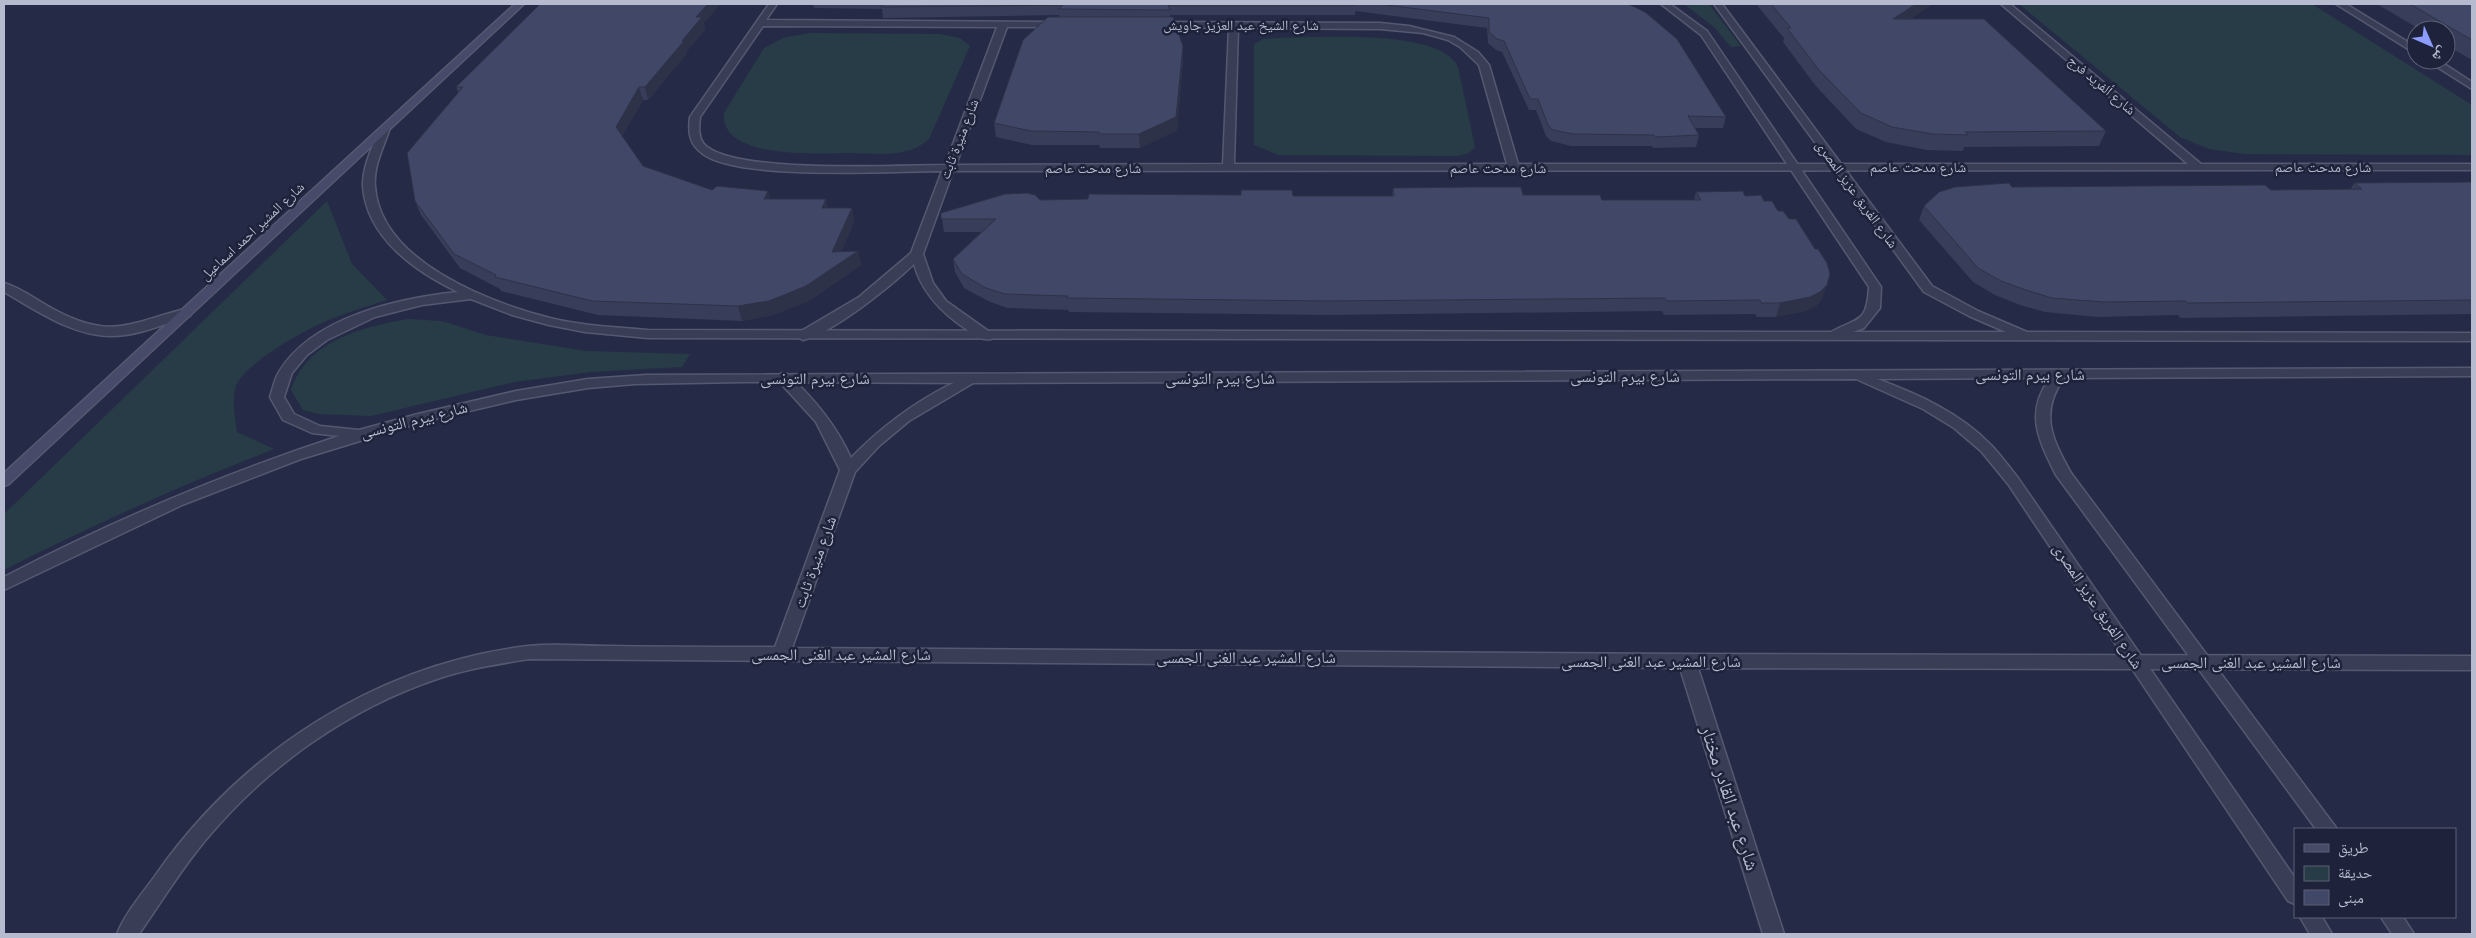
<svg xmlns="http://www.w3.org/2000/svg" width="2476" height="938" font-family="Montserrat,'Noto Naskh Arabic',sans-serif">
	<style>
		.green { fill: #273c47 }
		.lines { fill: none; stroke-linecap: round; stroke-linejoin: round }
		.minor-casing { stroke: #555970; stroke-width: 3 }
		.tertiary-casing { stroke: #555970; stroke-width: 3 }
		.secondary-casing { stroke: #555970; stroke-width: 3 }
		.minor { fill: #393e56; fill-rule: evenodd }
		.tertiary { fill: #393e56; fill-rule: evenodd }
		.secondary { fill: #474b69; fill-rule: evenodd }
		.wall { fill: #383d59 }
		.shaded-wall { fill: #2e3248 }
		.building { fill: #414767; stroke: #2e3248 }
		.labels { text-anchor: middle; dominant-baseline: central; stroke-width: 5; stroke-linejoin: round; paint-order: stroke }
		.far-street-label { font-size: 14px; fill: #b7bbcf; stroke: #1e233b }
		.street-label { font-size: 16px; fill: #b7bbcf; stroke: #1e233b }
		.near-street-label { font-size: 19px; fill: #b7bbcf; stroke: #1e233b }
	</style>
	<rect width="100%" height="100%" fill="#252b46"/>
	<!-- green -->
	<g class="green">
		<path d="M1684 4H1709L1741 46 1731 47 1714 27Z"/>
		<path d="M2019 4H2312L2472 105V155L2244 154 2209 149 2180 137Z"/>
		<path d="M809 33 940 34 960 38 970 46 929 139C922 145 915 149 906 151 890 156 869 153 852 153 822 153 720 161 724 113L764 48 783 38Z"/>
		<path d="M1278 38C1317 38 1440 28 1458 67L1475 147 1469 153 1458 156 1279 155 1254 145V44L1263 39Z"/>
		<path d="M327 201 352 264 387 300C366 307 343 313 322 323 301 332 239 367 235 389 232 403 235 418 237 432L274 449C182 485 92 525 4 570V514Z"/>
		<path d="M408 319 442 321 486 335 586 351 690 354 682 367 591 372 514 382 371 416 318 414 303 410 291 390C307 341 362 327 408 319Z"/>
	</g>
	<g class="lines">
		<!-- minor casing -->
		<g class="minor-casing">
			<g id="minor">
				<path d="M769 4H777L766 20 1062 22V26L1059 27H1007L956 165 1223 164 1229 28 1154 27 1152 25 1157 22 1380 23 1409 26 1454 37 1478 52 1489 65 1518 164H2188L2001 4H2010L2201 164H2472V170L953 171 923 254 933 283 946 301 991 333 993 336 991 339C981 341 974 334 966 329 942 313 922 293 914 264 891 286 833 333 803 340L796 336 798 333 859 297 911 253 942 171C892 171 740 181 703 154 689 144 688 132 690 117ZM763 26 997 27 945 165C901 165 728 175 703 143 698 135 699 126 700 117ZM1238 28 1380 29 1423 33 1448 40 1460 47 1479 65 1507 164H1234Z"/>
				<path d="M2336 4H2346L2416 47V54Z"/>
				<path d="M2426 60H2438L2472 82V89Z"/>
				<path d="M4 283C22 288 39 302 55 310 112 340 129 323 185 309L191 313 190 316C164 324 138 336 111 336 72 336 36 310 4 292Z"/>
				<path d="M782 373 787 374C814 398 836 425 851 458 880 428 912 404 949 385 958 381 968 374 978 376L980 379 909 421 879 446 855 472 792 648 1687 654 2472 656V670L1698 668 1784 934H1763L1680 668 529 659C498 664 467 669 437 679 350 708 268 766 209 836 183 866 162 901 139 934H117C125 913 144 892 157 873 243 751 378 664 528 646 554 643 582 646 609 646 664 647 719 647 775 647L840 470 816 422 775 377Z"/>
			</g>
		</g>
		<!-- tertiary casing -->
		<g class="tertiary-casing">
			<g id="tertiary">
				<path d="M1661 4H1670L1707 31 1881 287 1880 308 1864 328 1853 332H2006L1969 316 1924 292 1714 4H1722L1932 286 1978 311 2027 332 2472 333V341L648 338 585 332 549 325 512 315 471 299 422 305 375 317 327 340 307 355 292 373 284 397 294 414 320 426 359 430 418 414 516 391 588 379 646 375 2472 368V376L2064 378C2039 413 2052 439 2071 473L2337 829H2316L2056 475C2039 441 2024 413 2050 378L1877 379C1918 394 1960 413 1991 445 2001 455 2009 467 2018 478L2295 878V904L2288 901 2008 484 1981 451 1954 428 1923 409 1856 379 973 383 743 382 635 384 588 388 516 400 422 422 301 459 182 505 4 590V577C112 521 223 474 339 436L312 433 283 420 270 397C273 389 274 379 279 372 312 317 399 298 458 292 416 272 367 238 363 187 362 167 373 146 380 128L385 125 390 128C384 146 373 167 375 186 380 261 488 302 550 318 582 326 615 327 648 330L1831 332C1858 317 1867 324 1869 287L1701 35Z"/>
				<path d="M2300 917H2322L2332 934H2310Z"/>
				<path d="M2381 917H2403L2414 934H2392Z"/>
			</g>
		</g>
		<!-- secondary casing -->
		<g class="secondary-casing">
			<path id="secondary" d="M515 4H524L9 484 4 486V473Z"/>
		</g>
		<!-- minor -->
		<use href="#minor" class="minor"/>
		<!-- tertiary -->
		<use href="#tertiary" class="tertiary"/>
		<!-- secondary -->
		<use href="#secondary" class="secondary"/>
	</g>
	<!-- wall -->
	<g class="wall">
		<path d="M813 4H1628L1726 117 1723 128H1695L1699 135 1696 147 1653 148 1652 146H1571L1551 141 1546 136 1536 110H1529L1502 52 1496 50 1488 43 1487 28 1355 11V15H1170V17L1183 46V59L1177 130 1140 148H1100L1099 145H1032L996 137 994 123 1059 17V15L883 18 882 9 814 8Z"/>
		<path d="M1756 4H1930V6L1910 19 2106 131 2099 146 1964 147 1963 151 1927 150 1886 142 1856 129 1815 85 1783 42 1784 38Z"/>
		<path d="M2377 4H2472V60L2446 45V30H2421Z"/>
		<path d="M704 23 705 29 687 51V53L648 100H643L622 136 643 166 712 190 768 191 770 199 828 208H852L854 222 841 252 858 251 861 265 809 301 773 315 742 321 598 315 501 291 500 289 460 268 421 215 415 201 458 92 456 87Z"/>
		<path d="M2472 182V314L2180 318 2178 315 2097 317 2045 312 2020 305 1995 295 1973 282 1919 220 1924 206 2012 187 2271 190 2351 189 2354 183Z"/>
		<path d="M1393 188 1602 200H1694L1696 192 1745 196 1822 299 1816 306 1806 311 1776 317H1757L1755 314 1664 315 1662 311 1327 315 1069 312 1068 310 1007 308 988 301 964 288 955 272 953 259 981 232H944L941 213 1040 200 1293 196H1392Z"/>
	</g>
	<!-- shaded-wall -->
	<g class="shaded-wall">
		<path d="M708 4H721L704 23 705 29 687 51V53L648 100 645 87 682 41 696 17Z"/>
		<path d="M1916 4H1930V6L1889 33 1893 19Z"/>
		<path d="M1183 46V59L1177 130 1140 148 1139 134Z"/>
		<path d="M639 87 643 100 620 140 616 127Z"/>
		<path d="M768 191 771 205 764 199Z"/>
		<path d="M826 199 829 213 822 208Z"/>
		<path d="M852 208 854 222 835 266 832 252Z"/>
		<path d="M858 251 861 265 809 301 773 315 742 321 738 306Z"/>
		<path d="M1827 285 1822 299 1816 306 1806 311 1776 317 1780 303Z"/>
	</g>
	<!-- building -->
	<g class="building">
		<path d="M540 4H708L696 17H702L682 41H684L645 87H639L616 127 643 166 712 190 717 186 768 191 764 199H826L822 208H852L832 252 858 251 806 286 769 301 738 306 592 301 495 277 496 275 454 254 415 201 407 153 463 87H456Z"/>
		<path d="M883 4H1356V5H1168L1170 10 1058 9 1063 5 881 7Z"/>
		<path d="M1379 4H1628L1645 12 1677 39 1726 117 1688 116 1699 135 1656 137 1654 135 1573 134 1553 130 1548 125 1538 99H1530L1504 41 1497 39 1489 32V18Z"/>
		<path d="M1771 4H1916L1893 19H1984L2106 131 1965 132 1968 135 1933 134 1892 127 1861 113 1819 70 1787 28H1791Z"/>
		<path d="M2410 4H2472V40Z"/>
		<path d="M1048 17H1173L1183 46 1176 117 1139 134H1099V132L1031 131 994 123 1023 40Z"/>
		<path d="M2472 182V300L2188 303 2186 301 2104 302 2052 298 2026 290 2001 281 1978 268 1924 206 1939 192 1955 187 2009 183 2012 187 2265 185 2271 190 2362 189 2354 183Z"/>
		<path d="M1470 187H1521L1523 195H1600L1602 200H1701L1696 192 1743 191 1745 196 1761 195 1764 201H1772L1778 211H1783L1789 219H1796L1815 249H1818L1827 263 1830 274 1827 285 1820 292 1810 297 1780 303H1761L1760 300 1667 301 1665 298 1327 301 1067 298 1068 296 1005 294 986 288 962 274 953 259 996 219H941V213L1005 194 1027 193 1035 195 1040 200 1088 199 1089 194 1241 195V190H1292L1293 196H1394L1393 188Z"/>
	</g>
	<g class="labels">
		<!-- far-street labels -->
		<g class="far-street-label">
			<text x="1241" y="25">شارع الشيخ عبد العزيز جاويش</text>
			<text transform="translate(2102 85) rotate(40)">شارع ألفريد فرج</text>
			<text transform="translate(959 139) rotate(-69)">شارع منيرة ثابت</text>
			<text x="1918" y="167">شارع مدحت عاصم</text>
			<text x="2323" y="167">شارع مدحت عاصم</text>
			<text x="1093" y="168">شارع مدحت عاصم</text>
			<text x="1498" y="168">شارع مدحت عاصم</text>
			<text transform="translate(1857 194) rotate(54)">شارع الفريق عزيز المصرى</text>
			<text transform="translate(252 231) rotate(-43)">شارع المشير احمد اسماعيل</text>
		</g>
		<!-- street labels -->
		<g class="street-label">
			<text x="2030" y="374">شارع بيرم التونسى</text>
			<text x="1625" y="376">شارع بيرم التونسى</text>
			<text x="815" y="378">شارع بيرم التونسى</text>
			<text x="1220" y="378">شارع بيرم التونسى</text>
			<text transform="translate(414 420) rotate(-14)">شارع بيرم التونسى</text>
			<text transform="translate(815 562) rotate(-70)">شارع منيرة ثابت</text>
			<text transform="translate(2098 606) rotate(56)">شارع الفريق عزيز المصرى</text>
			<text x="841" y="654">شارع المشير عبد الغنى الجمسى</text>
			<text x="1246" y="657">شارع المشير عبد الغنى الجمسى</text>
			<text x="1651" y="661">شارع المشير عبد الغنى الجمسى</text>
			<text x="2251" y="662">شارع المشير عبد الغنى الجمسى</text>
		</g>
		<!-- near-street labels -->
		<g class="near-street-label">
			<text transform="translate(1730 798) rotate(72)">شارع عبد القادر مختار</text>
		</g>
	</g>
	<!-- border -->
	<rect width="2476" height="938" fill="none" stroke="#b7bbcf" stroke-width="10"/>
	<!-- legend -->
	<rect x="2294" y="828" width="162" height="90" fill="#1e233b" stroke="#5b6076"/>
	<rect x="2304" y="844" width="25" height="8" fill="#474b69" stroke="#5b6076"/>
	<text x="2338" y="853" font-size="15" fill="#b7bbcf">طريق</text>
	<rect x="2304" y="866" width="25" height="15" fill="#273c47" stroke="#5b6076"/>
	<text x="2338" y="878" font-size="15" fill="#b7bbcf">حديقة</text>
	<rect x="2304" y="890" width="25" height="15" fill="#414767" stroke="#5b6076"/>
	<text x="2338" y="903" font-size="15" fill="#b7bbcf">مبنى</text>
	<!-- north arrow -->
	<g transform="translate(2431 45) rotate(135)"><circle r="24" fill="#1e233b" stroke="#5b6076"/>
	<path d="M0-4L9 19L0 12L-9 19Z" fill="#8c9cff"/>
	<text y="-8" font-size="14" font-weight="bold" text-anchor="middle" fill="#b7bbcf">ش</text>
	</g>
</svg>
